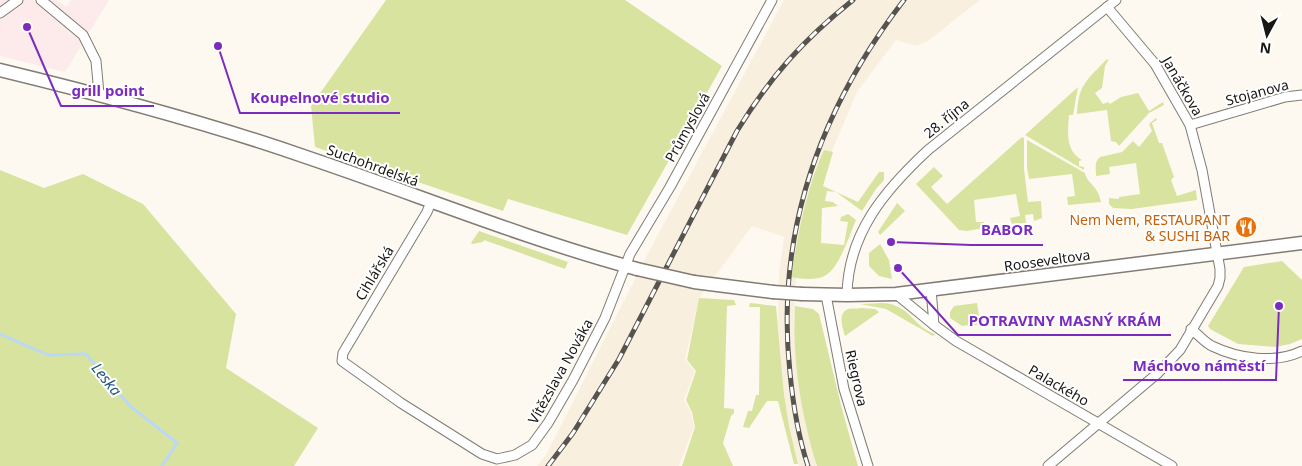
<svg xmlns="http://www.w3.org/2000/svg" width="1302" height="466" font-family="'Noto Sans',sans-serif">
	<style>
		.commercial { fill: #fcebea }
		.built { fill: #f8efdf }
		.green { fill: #d9e3a0 }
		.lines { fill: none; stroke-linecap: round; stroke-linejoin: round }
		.stream { stroke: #bbd9f4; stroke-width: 3 }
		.minor-casing { stroke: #807b73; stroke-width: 11 }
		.secondary-casing { stroke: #807b73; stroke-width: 15 }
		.minor { stroke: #fff; stroke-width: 9 }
		.secondary { stroke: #fff; stroke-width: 12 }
		.rail-casing { stroke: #57544f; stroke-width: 5 }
		.rail { stroke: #fff; stroke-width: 3; stroke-dasharray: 9; stroke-linecap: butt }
		.secondary-bridge-casing { stroke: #807b73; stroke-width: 15; stroke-linecap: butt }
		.secondary-bridge { stroke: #fff; stroke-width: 12 }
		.labels { text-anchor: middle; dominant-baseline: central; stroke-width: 4; stroke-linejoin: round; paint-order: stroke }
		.street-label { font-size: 14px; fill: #191714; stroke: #fff }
		.food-label { font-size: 14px; fill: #c56008; stroke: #fff; text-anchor: end }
		.water-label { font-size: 15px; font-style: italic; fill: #205782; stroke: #fff }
		.leader { fill: none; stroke: #7b2cbf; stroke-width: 2 }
		.callout-dot { fill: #7b2cbf; stroke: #fff; stroke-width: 2 }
		.callout-label { font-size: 15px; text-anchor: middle; font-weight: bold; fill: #7b2cbf; stroke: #fff; stroke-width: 4; stroke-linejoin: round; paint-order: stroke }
	</style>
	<rect width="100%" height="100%" fill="#fef9f0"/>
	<!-- commercial -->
	<path class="commercial" d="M0 0H56L66 7 71 0H109L65 72 0 56Z"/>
	<!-- built -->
	<path class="built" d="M784 0H980L928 41 916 46 896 40 857 92 807 210 796 275 794 321 800 392 805 423 817 466H799L789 426 784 394 778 321 779 273 784 237 752 226 699 298 685 360 695 371 684 400 691 412 694 427 679 466H537L546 455 646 257Z"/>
	<!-- green -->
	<g class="green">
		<path d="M386 0H625L722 66 627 235 508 199 503 211 315 147 311 106Z"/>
		<path d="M1109 59 1105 66 1102 88 1095 93 1103 104 1108 102 1110 104 1121 97 1138 93 1149 111 1163 102 1164 105 1149 113 1119 146 1116 142 1111 141 1107 110 1077 114C1078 85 1087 80 1106 60Z"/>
		<path d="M1078 87 1073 115H1069C1068 133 1065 150 1082 160L1079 161V166L1084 167V170L1025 135Z"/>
		<path d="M1156 118 1157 120 1152 123 1159 143H1162L1174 177 1171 180 1177 196 1196 190 1197 200 1132 209 1113 208 1109 204V198L1119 199V197L1140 194 1136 163 1109 167 1110 174 1096 176C1096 168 1094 162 1100 157L1122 152 1133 141 1139 147 1152 131 1149 124Z"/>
		<path d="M1022 137 1024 138V169L1028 202 1041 201 1042 218 1034 221 1033 214 1025 215 1026 223 1012 224 1010 218 1020 216 1016 194 974 200 976 222H984V228L967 231 959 230 916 184 934 167 943 176 931 187 947 204Z"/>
		<path d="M1027 140 1085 173C1087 184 1098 185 1101 202L1068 205 1067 197 1075 196 1072 174 1029 179 1027 167Z"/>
		<path d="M824 150 833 152 823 186 858 202 879 172H884V180L876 189 862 211 836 192 827 191 825 201 833 202 838 206 822 208 821 243 844 245 848 222 840 221 841 217 848 214 856 220C850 234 839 268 826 275 817 281 801 279 791 277 798 234 806 190 824 150Z"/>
		<path d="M0 170 44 188 83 174 143 204 236 314 226 368 318 428 294 466H0Z"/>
		<path d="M897 203 905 211 880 235 878 232Z"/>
		<path d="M479 231 568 262 565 269 484 240 483 242 472 244 471 243Z"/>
		<path d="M880 244 889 260 892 279 879 276 869 266V253Z"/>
		<path d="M1282 261 1302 280V339L1290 344 1275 347 1238 344 1210 329 1208 326 1244 267Z"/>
		<path d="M699 298 734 300 736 305 727 306 724 408 734 409V413L731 416 723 443 733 466H682L695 427 692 412 686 400 696 371 687 360Z"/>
		<path d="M750 303 776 306 784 394 789 426 798 464H794L778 401H767L749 428 743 427 748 411H752L756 395H759L760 307H749Z"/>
		<path d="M883 303C911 305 912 326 935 334L933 336 886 309 860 304Z"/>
		<path d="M977 303 980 323C975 327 968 324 962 326L950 318V312L954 306Z"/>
		<path d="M795 306 813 309 819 314 842 409 858 466H817C801 415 792 359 795 306Z"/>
		<path d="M861 308 875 309 879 312 845 336C843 328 837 314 848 309 852 308 857 309 861 308Z"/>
	</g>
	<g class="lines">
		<!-- stream -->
		<path class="stream" d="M0 334 48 355 86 354 130 406 177 443 162 466"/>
		<!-- minor casing -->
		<g class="minor-casing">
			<g id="minor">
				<path d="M41 0 83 35 96 61 99 94"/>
				<path d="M0 13 18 0"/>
				<path d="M1190 125 1285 97 1302 95"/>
				<path d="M431 202 427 212 343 353 342 361 401 403 482 454 497 459 515 455 532 445 548 423 573 380 605 318 630 254 670 187 772 0"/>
				<path d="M931 289 934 325"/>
				<path d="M896 294 934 325 956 341 1172 466"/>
				<path d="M826 295 844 389 868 466"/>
				<path d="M847 295C848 233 885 190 928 150L1116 0"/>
				<path d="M1191 329C1198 334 1205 343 1212 346 1239 359 1275 364 1302 351"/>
				<path d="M1048 466 1158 373 1180 350 1218 286 1220 278V269L1202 170 1190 125 1155 64 1107 7"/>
			</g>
		</g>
		<!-- secondary casing -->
		<g class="secondary-casing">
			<g id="secondary">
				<path d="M0 70C103 95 206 122 306 157 416 194 525 239 637 269"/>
				<path d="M694 282 773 292"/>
				<path d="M802 294 847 295 896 294 1302 243"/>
			</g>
		</g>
		<!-- minor -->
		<use href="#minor" class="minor"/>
		<!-- secondary -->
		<use href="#secondary" class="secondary"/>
		<!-- rail casing -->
		<g class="rail-casing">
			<g id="rail">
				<path d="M548 466 573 433 619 359 737 131C770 77 803 40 853 0"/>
				<path d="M808 466C798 436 793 404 790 373 775 234 820 109 904 0"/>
			</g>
		</g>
		<!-- rail -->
		<use href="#rail" class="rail"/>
		<!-- secondary-bridge casing -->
		<g class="secondary-bridge-casing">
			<g id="secondary-bridge">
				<path d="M637 269 694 282"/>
				<path d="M773 292 802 294"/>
			</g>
		</g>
		<!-- secondary-bridge -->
		<use href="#secondary-bridge" class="secondary-bridge"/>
	</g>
	<!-- icons -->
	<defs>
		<g id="restaurant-disc" transform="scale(1.125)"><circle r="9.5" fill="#e8710a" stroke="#fff"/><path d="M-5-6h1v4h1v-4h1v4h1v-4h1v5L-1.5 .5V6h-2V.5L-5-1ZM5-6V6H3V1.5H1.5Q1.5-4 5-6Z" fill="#fff"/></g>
	</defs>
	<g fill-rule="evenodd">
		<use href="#restaurant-disc" x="1246" y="227"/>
	</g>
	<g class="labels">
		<!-- street labels -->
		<g class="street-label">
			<text transform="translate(1183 86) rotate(60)">Janáčkova</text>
			<text transform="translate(1257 92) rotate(-15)">Stojanova</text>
			<text transform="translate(946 118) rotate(-39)">28. října</text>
			<text transform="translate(687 127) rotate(-61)">Průmyslová</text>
			<text transform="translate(373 165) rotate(20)">Suchohrdelská</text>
			<text transform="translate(1047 260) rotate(-8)">Rooseveltova</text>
			<text transform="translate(374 273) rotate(-59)">Cihlářská</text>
			<text transform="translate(560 371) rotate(-61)">Vítězslava Nováka</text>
			<text transform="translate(857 378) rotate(77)">Riegrova</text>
			<text transform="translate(1059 385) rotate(30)">Palackého</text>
		</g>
		<!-- food labels -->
		<g class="food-label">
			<text x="1230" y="219">Nem Nem, RESTAURANT<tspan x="1230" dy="16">&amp; SUSHI BAR</tspan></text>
		</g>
		<!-- water labels -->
		<g class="water-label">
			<text transform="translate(107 379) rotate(51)">Leska</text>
		</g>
	</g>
	<!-- callouts -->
	<path class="leader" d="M27 27L61 106H154M218 46L240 113H400M891 242L971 245H1043M898 268L958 335H1171M1279 306L1276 380H1123"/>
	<g class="callout-dot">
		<circle cx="27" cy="27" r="5"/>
		<circle cx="218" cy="46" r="5"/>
		<circle cx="891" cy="242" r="5"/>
		<circle cx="898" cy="268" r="5"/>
		<circle cx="1279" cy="306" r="5"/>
	</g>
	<g class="callout-label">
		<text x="108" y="96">grill point</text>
		<text x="320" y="103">Koupelnové studio</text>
		<text x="1007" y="235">BABOR</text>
		<text x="1065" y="326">POTRAVINY MASNÝ KRÁM</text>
		<text x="1199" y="371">Máchovo náměstí</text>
	</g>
	<!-- north arrow -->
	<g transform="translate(1267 35) rotate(187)" stroke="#ffffff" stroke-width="4" paint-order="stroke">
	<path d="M0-4L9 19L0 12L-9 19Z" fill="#191714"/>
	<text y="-8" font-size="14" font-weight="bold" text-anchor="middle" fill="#191714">N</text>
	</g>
</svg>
